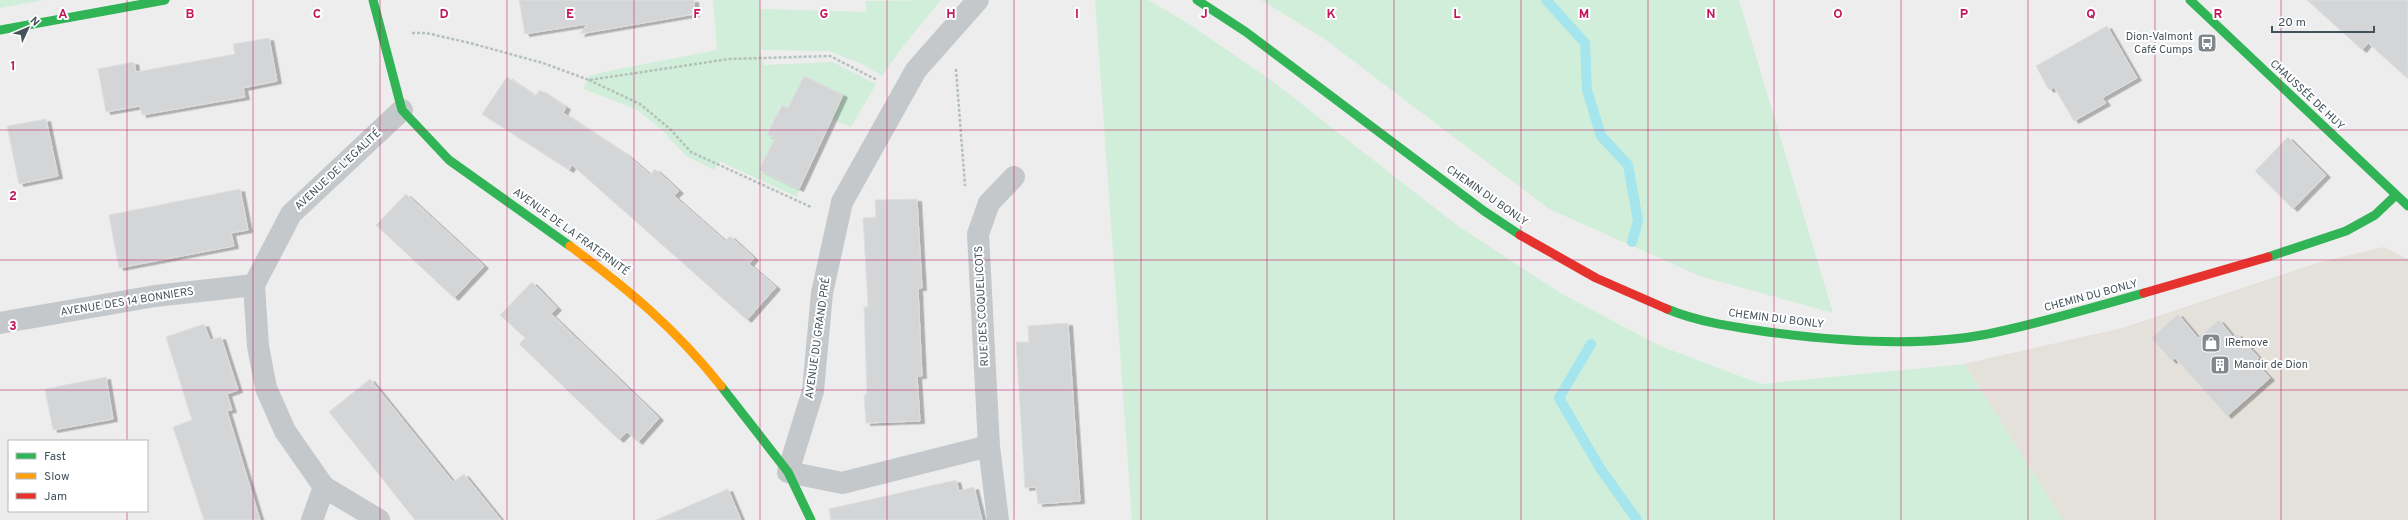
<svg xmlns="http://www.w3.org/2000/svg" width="2408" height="520" font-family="Overpass,sans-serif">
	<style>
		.commercial { fill: #e4e0da }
		.green { fill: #d0eed9 }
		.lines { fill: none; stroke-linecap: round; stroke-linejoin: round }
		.stream { stroke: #a4e5ee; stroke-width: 10 }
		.building { fill: #d4d5d6; stroke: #dfdfe0; filter: url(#shadow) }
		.path { stroke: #b3c1bc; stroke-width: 2.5; stroke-dasharray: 3 2; stroke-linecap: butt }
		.street { stroke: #c4c8ca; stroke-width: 22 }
		.fast { stroke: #30b455; stroke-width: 9 }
		.slow { stroke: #ff9f0a; stroke-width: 9 }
		.jam { stroke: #e5322d; stroke-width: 9 }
		.grid { fill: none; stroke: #c2185b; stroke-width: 1; stroke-opacity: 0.55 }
		.labels { text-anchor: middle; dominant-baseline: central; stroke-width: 4; stroke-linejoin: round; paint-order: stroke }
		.poi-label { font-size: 11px; fill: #44525a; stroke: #fff; text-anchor: start }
		.street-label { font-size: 11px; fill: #44525a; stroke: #fff }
		.grid-label { font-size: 13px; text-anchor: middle; font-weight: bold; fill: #c2185b; stroke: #fff; stroke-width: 4; stroke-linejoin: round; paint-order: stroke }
	</style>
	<defs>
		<filter id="shadow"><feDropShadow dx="4.5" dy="2.5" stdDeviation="0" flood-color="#0004"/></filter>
	</defs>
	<rect width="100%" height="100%" fill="#eeeded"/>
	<!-- commercial -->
	<path class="commercial" d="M2384 247 2408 259V520H2063L1964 364 2122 328 2317 263Z"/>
	<!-- green -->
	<g class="green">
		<path d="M0 0H44L0 8Z"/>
		<path d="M713 0H760V9L866 12V1L941 0 900 50 882 76 862 64 829 51 760 50 764 65 833 62 876 84 851 127 832 119 843 95 804 76 788 108 781 105 767 135 775 138 759 170 799 189 797 197 719 161 714 170 686 156 663 131 636 109 583 89 589 76 603 72 717 50Z"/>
		<path d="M1095 0H1148L1186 22 1272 81 1458 226 1562 294 1660 346 1761 384 1964 364 2063 520H1132Z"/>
		<path d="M1261 0H1739L1833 313 1700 276 1549 209 1323 38Z"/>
	</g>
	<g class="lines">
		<!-- stream -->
		<g class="stream">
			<path d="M1546 0 1585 43 1587 90 1601 136 1628 165 1638 221 1632 242"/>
			<path d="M1591 344 1559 398 1600 468 1637 520"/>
		</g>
	</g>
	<!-- building -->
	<g class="building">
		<path d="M519 0H694L695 14 580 34 587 24 525 34Z"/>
		<path d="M2307 0H2408V79L2368 43 2362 50Z"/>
		<path d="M2107 26 2137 78 2102 98 2106 103 2074 121 2054 87 2049 90 2036 66Z"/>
		<path d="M269 38 277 81 243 88 245 97 142 115 140 106 106 112 98 69 134 62 136 72 235 54 233 44Z"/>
		<path d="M804 76 843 95 799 189 759 170 775 138 767 135 774 120 782 105 788 108Z"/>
		<path d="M507 77 535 96 540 90 566 107 563 113 627 155 650 175 655 169 679 191 674 196 700 219 725 241 730 236 754 258 749 264 776 287 747 320 572 165 569 170 482 114Z"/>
		<path d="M46 119 58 176 19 184 7 126Z"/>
		<path d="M2288 137 2326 175 2293 209 2255 171Z"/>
		<path d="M240 189 248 230 231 233 234 246 119 268 109 215Z"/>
		<path d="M406 194 484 266 454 298 376 225Z"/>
		<path d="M917 199 922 288H918L922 376H917L920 421 866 423 864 395 867 394 864 307H868L863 218 876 217 875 200Z"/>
		<path d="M532 282 557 308 551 314 659 418 638 442 627 432 619 440 519 344 525 338 500 315Z"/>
		<path d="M2178 314 2198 338 2219 320 2233 337 2237 334 2259 358 2255 362 2270 378 2227 416 2175 358 2172 361 2151 338Z"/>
		<path d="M1068 323 1080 501 1038 504 1036 487 1025 488 1016 342H1029L1028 326Z"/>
		<path d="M204 324 210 340 221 337 238 390 227 394 232 410 227 411 260 520H204L173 427 192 420 166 337Z"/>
		<path d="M106 377 113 419 53 430 45 389Z"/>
		<path d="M370 379 453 482 464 474 501 520H415L329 412Z"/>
		<path d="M956 480 959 491 974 487 982 520H831L829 509Z"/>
		<path d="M728 489 741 520H656Z"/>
	</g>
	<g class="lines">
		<!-- path -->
		<g class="path">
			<path d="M412 33H426L470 43 543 63 589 80 729 59 830 56 877 80"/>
			<path d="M956 69 965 186"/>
			<path d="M589 80 640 104 670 129 691 152 811 207"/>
		</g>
		<!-- street -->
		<g class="street">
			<path d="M978 0 916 70 842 202 822 293 813 391 788 472 842 483 989 446"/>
			<path d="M0 323 155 296 254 285"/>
			<path d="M324 487 379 520"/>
			<path d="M312 520 324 487 285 431 266 388 258 346 254 285 291 214 402 110"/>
			<path d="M998 520 989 446 978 234 989 203 1014 177"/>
		</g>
		<!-- fast -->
		<g class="fast">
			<path d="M373 0 402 110 449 160 570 246"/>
			<path d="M1197 0 1246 32 1484 211 1520 235"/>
			<path d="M2190 0 2408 206"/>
			<path d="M0 30 165 0"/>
			<path d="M2268 257 2346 231 2375 215 2396 195"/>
			<path d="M1667 309C1698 322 1734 327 1768 332 1835 341 1922 347 1988 334 2041 323 2092 308 2144 293"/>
			<path d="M721 386 788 472 811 520"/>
		</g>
		<!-- slow -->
		<path class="slow" d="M570 246C629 290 675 328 721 386"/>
		<!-- jam -->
		<g class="jam">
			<path d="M1520 235 1596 278 1667 309"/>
			<path d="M2144 293 2268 257"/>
		</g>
	</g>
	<!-- grid -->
	<path class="grid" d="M127 0V441M253 0V520M380 0V520M507 0V520M634 0V520M760 0V520M887 0V520M1014 0V520M1141 0V520M1267 0V520M1394 0V520M1521 0V520M1648 0V520M1774 0V520M1901 0V520M2028 0V520M2155 0V520M2281 0V520M0 130H2408M0 260H2408M0 390H2408M127 511V520"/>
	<!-- icons -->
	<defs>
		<g id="bus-square" transform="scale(1)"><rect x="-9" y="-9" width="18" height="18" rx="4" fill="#80888d" stroke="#fff"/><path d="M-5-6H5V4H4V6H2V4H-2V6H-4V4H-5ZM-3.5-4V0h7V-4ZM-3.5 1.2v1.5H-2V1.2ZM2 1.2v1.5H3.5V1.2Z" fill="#fff"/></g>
		<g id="shop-square" transform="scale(1)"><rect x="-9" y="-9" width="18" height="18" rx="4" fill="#80888d" stroke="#fff"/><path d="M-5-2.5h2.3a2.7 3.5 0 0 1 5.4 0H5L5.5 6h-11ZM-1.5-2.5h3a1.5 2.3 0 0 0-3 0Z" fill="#fff"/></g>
		<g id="building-square" transform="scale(1)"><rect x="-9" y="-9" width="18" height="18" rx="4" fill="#80888d" stroke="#fff"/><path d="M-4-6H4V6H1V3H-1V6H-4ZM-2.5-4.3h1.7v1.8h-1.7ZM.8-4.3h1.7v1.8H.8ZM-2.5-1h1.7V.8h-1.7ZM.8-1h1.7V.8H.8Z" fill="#fff"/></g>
	</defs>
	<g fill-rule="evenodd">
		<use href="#bus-square" x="2207" y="43"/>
		<use href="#shop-square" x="2211" y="343"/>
		<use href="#building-square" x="2220" y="365"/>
	</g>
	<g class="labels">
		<!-- poi labels -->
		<g class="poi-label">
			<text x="2193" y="37" text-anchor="end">Dion-Valmont<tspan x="2193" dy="13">Café Cumps</tspan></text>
			<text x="2225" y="343">IRemove</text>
			<text x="2234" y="365">Manoir de Dion</text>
		</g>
		<!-- street labels -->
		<g class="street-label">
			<text transform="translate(2307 95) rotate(43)">CHAUSSÉE DE HUY</text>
			<text transform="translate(338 170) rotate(-43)">AVENUE DE L'EGALITÉ</text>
			<text transform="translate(1487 196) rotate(35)">CHEMIN DU BONLY</text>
			<text transform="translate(571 232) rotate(36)">AVENUE DE LA FRATERNITÉ</text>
			<text transform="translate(2091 296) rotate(-15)">CHEMIN DU BONLY</text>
			<text transform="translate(127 302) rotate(-9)">AVENUE DES 14 BONNIERS</text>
			<text transform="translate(982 306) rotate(-93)">RUE DES COQUELICOTS</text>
			<text transform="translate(1776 319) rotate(7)">CHEMIN DU BONLY</text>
			<text transform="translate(818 338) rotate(-82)">AVENUE DU GRAND PRÉ</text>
		</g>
	</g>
	<g class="grid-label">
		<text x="63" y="18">A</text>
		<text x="190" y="18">B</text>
		<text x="317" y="18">C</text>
		<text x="444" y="18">D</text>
		<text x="570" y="18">E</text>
		<text x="697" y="18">F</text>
		<text x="824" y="18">G</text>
		<text x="951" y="18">H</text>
		<text x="1077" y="18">I</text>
		<text x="1204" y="18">J</text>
		<text x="1331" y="18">K</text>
		<text x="1457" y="18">L</text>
		<text x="1584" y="18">M</text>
		<text x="1711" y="18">N</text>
		<text x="1838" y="18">O</text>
		<text x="1964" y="18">P</text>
		<text x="2091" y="18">Q</text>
		<text x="2218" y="18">R</text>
		<text x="13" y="70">1</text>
		<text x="13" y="200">2</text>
		<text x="13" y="330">3</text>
	</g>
	<!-- legend -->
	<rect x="8" y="440" width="140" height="72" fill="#ffffff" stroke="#b4babd"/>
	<rect x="16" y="453" width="20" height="6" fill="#30b455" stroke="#b4babd"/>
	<text x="44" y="460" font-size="12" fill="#44525a">Fast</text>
	<rect x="16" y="473" width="20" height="6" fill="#ff9f0a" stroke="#b4babd"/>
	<text x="44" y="480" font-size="12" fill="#44525a">Slow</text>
	<rect x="16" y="493" width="20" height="6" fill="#e5322d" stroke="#b4babd"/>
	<text x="44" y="500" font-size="12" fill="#44525a">Jam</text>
	<!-- north arrow -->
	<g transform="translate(28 28) rotate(46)" stroke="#ffffff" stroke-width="3" paint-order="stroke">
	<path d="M0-3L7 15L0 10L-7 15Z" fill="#44525a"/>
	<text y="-6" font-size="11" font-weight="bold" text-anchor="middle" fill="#44525a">N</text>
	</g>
	<!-- scale -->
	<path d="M2272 26v6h102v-6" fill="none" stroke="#44525a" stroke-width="2"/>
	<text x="2278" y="26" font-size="12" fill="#44525a" stroke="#ffffff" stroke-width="3" paint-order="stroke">20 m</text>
</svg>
